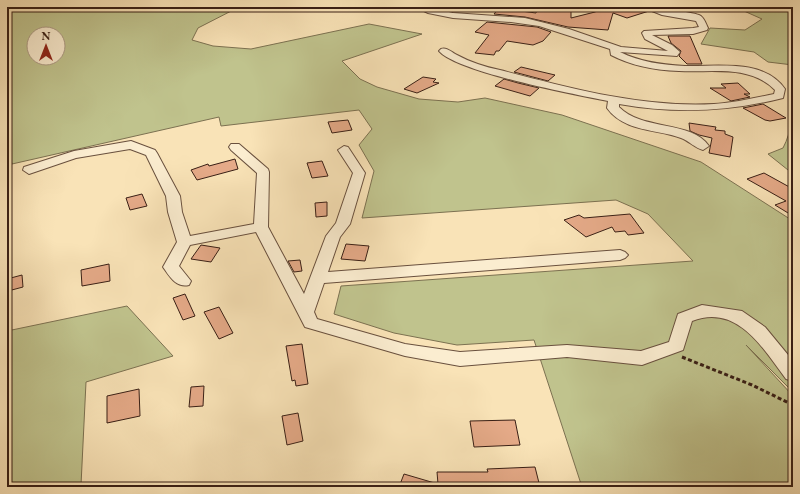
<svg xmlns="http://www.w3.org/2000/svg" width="800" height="494" font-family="'EB Garamond',serif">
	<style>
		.green { fill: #c0c38d; stroke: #7c7151; fill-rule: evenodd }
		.building { fill: #e5aa88; stroke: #391f15 }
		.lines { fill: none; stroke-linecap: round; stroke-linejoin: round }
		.street-casing { stroke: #69503e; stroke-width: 2 }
		.path { stroke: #391f15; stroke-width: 3; stroke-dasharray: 4 2.5; stroke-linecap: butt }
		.street { fill: #fbedd0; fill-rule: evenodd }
	</style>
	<rect width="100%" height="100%" fill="#f9e3b7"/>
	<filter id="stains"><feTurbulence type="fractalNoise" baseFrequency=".005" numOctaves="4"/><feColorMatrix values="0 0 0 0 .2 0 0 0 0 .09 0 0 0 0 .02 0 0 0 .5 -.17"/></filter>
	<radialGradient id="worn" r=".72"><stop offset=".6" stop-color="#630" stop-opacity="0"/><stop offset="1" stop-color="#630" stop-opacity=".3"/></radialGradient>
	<!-- green -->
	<g class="green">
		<path d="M7 7H239L198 28 192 40 213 46 251 49 369 24 422 34 342 61 360 79 377 87 419 99 458 102 485 98 562 115 701 162 793 221V392L746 345 793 396V487H582L534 340 457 345 394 333 334 314 341 286 693 261 648 214 616 200 362 218 374 171 359 145 372 129 359 110 221 126 219 117 12 164 7 144ZM34 34H58V58H34Z"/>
		<path d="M739 7H793V65L768 62 754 52 701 44 710 28 745 30 762 19 744 11Z"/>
		<path d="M792 96H793V174L768 154 783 148C792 131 792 115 792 96Z"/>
		<path d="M127 306 173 356 86 382 81 485 78 487H7V331Z"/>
	</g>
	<!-- building -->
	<g class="building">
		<path d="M548 7H571V18L595 12 601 9 602 7H641L649 11 627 18 613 13 608 30 568 27 525 17 494 14 499 8 536 13 537 9 548 8Z"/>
		<path d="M487 22 537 27 551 32 543 41 533 45 507 41 499 51H496L494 55 475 53 489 35 475 32Z"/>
		<path d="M668 36H690L702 64H687L679 56 681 51 671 43Z"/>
		<path d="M521 67 555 75 548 81 514 72Z"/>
		<path d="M423 77 436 79 433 82 439 83 417 93 404 89Z"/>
		<path d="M504 79 518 83 539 88 530 96 495 86Z"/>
		<path d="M738 83 750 94H744L750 97 731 101 710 88H726L721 84Z"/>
		<path d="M763 104 781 115 786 118 770 121 765 120 743 108Z"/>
		<path d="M348 120 352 130 332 133 328 122Z"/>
		<path d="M689 123 716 127 715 130 725 131V134L733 137 730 157 709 153 712 138 699 135 690 131Z"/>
		<path d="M235 159 238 169 197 180 191 170 208 164 209 166Z"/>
		<path d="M322 161 328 176 312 178 307 163Z"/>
		<path d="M764 173 793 189V216L775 205 786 201 747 179Z"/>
		<path d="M142 194 147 206 130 210 126 198Z"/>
		<path d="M327 202V216L316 217 315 203Z"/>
		<path d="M630 214 644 233 628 235 625 231 615 232 612 227 586 237 564 220 579 215 584 218Z"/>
		<path d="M346 244 369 246 365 261 341 259Z"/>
		<path d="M201 245 220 248 211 262 191 259Z"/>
		<path d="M300 260 302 271 294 272 288 261Z"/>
		<path d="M109 264 110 281 82 286 81 270Z"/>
		<path d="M22 275 23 287 8 291 7 279Z"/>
		<path d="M185 294 195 316 183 320 173 298Z"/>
		<path d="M219 307 233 333 219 339 204 312Z"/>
		<path d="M302 344 308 384 296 386 295 380 292 381 286 346Z"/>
		<path d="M204 386 203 406 189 407 191 387Z"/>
		<path d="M139 389 140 416 107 423V396Z"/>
		<path d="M298 413 303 441 287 445 282 416Z"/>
		<path d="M515 420 520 445 474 447 470 421Z"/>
		<path d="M535 467 540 487H438V485L437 487H399L404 474 438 484 437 472H488L487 469Z"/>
	</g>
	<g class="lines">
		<!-- street casing -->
		<g class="street-casing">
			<g id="street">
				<path d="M416 7H428L453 13 525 18 569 29 621 47 668 51 645 39 642 33 644 31 693 28 699 27 696 21 662 15 642 7C651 7 692 12 699 15 704 17 706 24 708 28L707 30 693 34 652 35 672 45 680 52 677 56 620 52C640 62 663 65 685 66 718 67 763 58 785 89L783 98C728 112 675 114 619 104V107C642 131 691 120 709 146L703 150C695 148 689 141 681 138 657 129 624 132 607 108L608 101C577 95 457 72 439 51L441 49C447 47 451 52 457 55 470 62 485 67 500 70 569 88 642 108 714 104 734 103 754 98 774 94L775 90C749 64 712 73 679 71 655 70 632 66 611 55L610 49 539 26 511 22 453 18 428 13Z"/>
				<path d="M131 141 155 150 157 153 180 196 182 212 190 236 254 224 257 173 231 150 229 147 231 144H239L268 169 269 172 268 227 304 294 326 236 336 223 353 173 338 150 344 146 348 147 365 173 350 224 340 237 328 272 620 250 625 252 628 255 625 258 620 260 324 283 314 312 317 319 405 344 460 352 567 345 641 351 669 342 678 314 702 305 742 311 765 327 793 361V381L786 379C763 348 737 303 692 321L683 350 642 365 567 357 460 366 405 356 305 327 256 232 190 245 179 266 191 281 189 285C176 288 170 277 163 267L177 242 168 212 166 196 146 155 130 149 76 158 29 174 23 170 24 167 74 151Z"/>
			</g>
		</g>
		<!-- path -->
		<path class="path" d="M682 357 752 385 793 405"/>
		<!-- street -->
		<use href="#street" class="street"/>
	</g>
	<!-- margin -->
	<rect width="800" height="494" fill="none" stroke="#f9e3b7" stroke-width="24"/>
	<rect x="8" y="8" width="784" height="478" fill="none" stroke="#391f15" stroke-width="2"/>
	<rect x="12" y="12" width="776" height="470" fill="none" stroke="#391f15"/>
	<!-- north arrow -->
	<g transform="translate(46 46)"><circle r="19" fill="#fbedd0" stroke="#ad9b85"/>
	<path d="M0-3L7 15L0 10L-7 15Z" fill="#8f2418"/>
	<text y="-6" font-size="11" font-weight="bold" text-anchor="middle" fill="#391f15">N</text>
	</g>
	<rect width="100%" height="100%" filter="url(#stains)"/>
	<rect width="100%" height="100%" fill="url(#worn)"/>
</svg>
